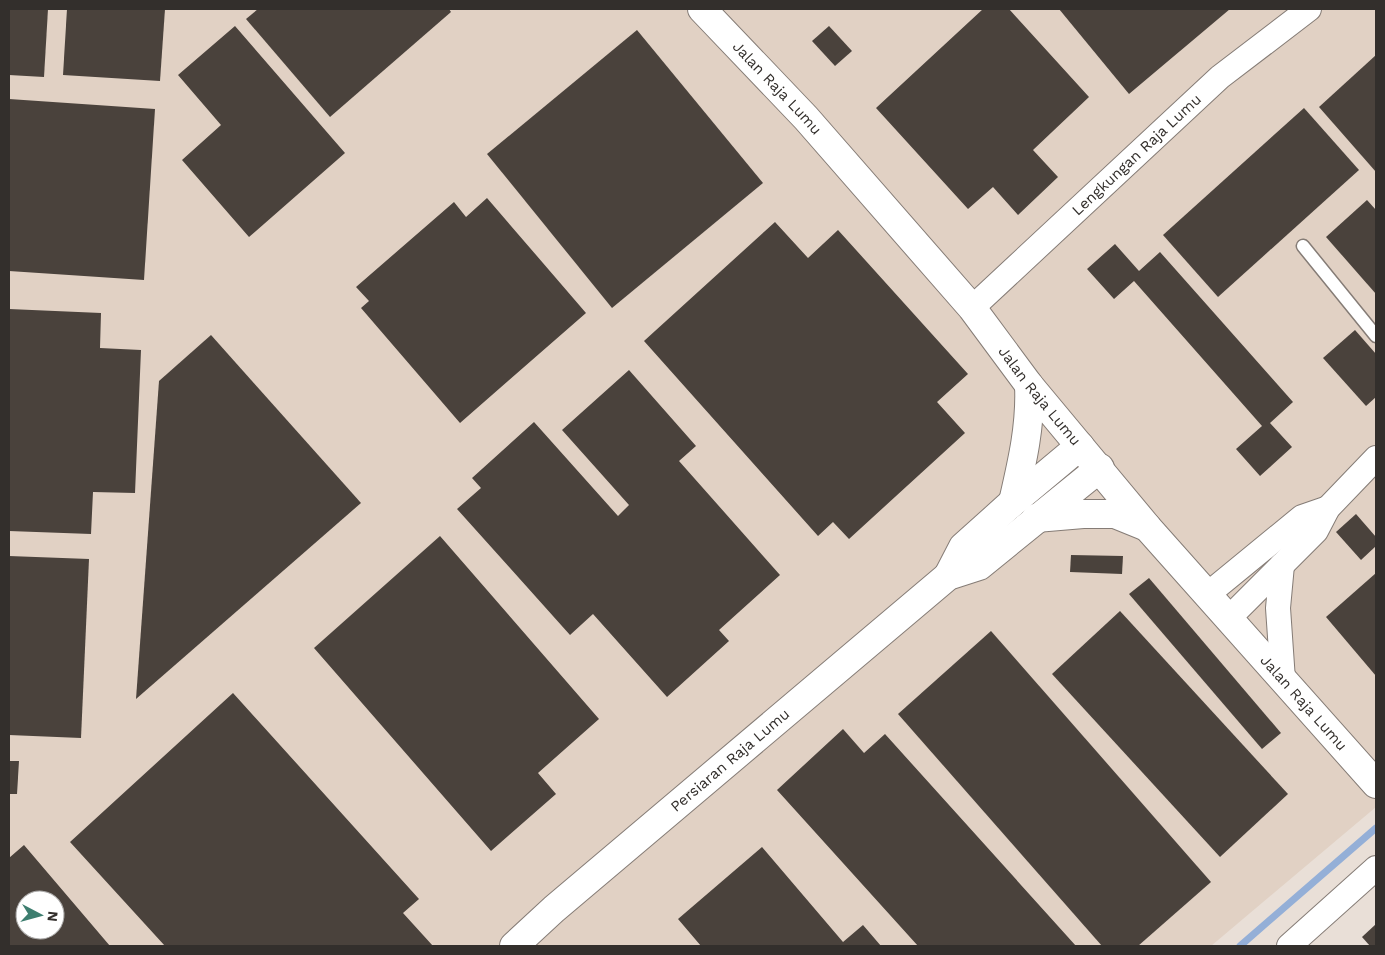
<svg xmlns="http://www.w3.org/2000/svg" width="1385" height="955" font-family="'Work Sans',sans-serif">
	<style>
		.built { fill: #e1d1c4; fill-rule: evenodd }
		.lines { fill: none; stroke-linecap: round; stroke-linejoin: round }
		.stream { stroke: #94afd7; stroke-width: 7 }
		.building { fill: #4a423c; fill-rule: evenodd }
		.lane-casing { stroke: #857c76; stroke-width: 15 }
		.street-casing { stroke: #857c76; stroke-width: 26 }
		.secondary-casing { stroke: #857c76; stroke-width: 30 }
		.lane { stroke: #fff; stroke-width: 12 }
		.street { stroke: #fff; stroke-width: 24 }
		.secondary { stroke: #fff; stroke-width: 28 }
		.labels { text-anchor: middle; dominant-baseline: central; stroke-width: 5; stroke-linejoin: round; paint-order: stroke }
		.street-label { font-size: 15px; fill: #332f2c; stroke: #fff }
	</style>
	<rect width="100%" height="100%" fill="#e9dfd7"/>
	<!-- built -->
	<path class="built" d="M9 9H1376V807L1211 946H9ZM25 900H55V930H25Z"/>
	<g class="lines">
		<!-- stream -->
		<path class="stream" d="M1240 946 1376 828"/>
	</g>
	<!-- building -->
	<g class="building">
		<path d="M9 9H48L44 77 9 75Z"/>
		<path d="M67 9H165L160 81 63 75Z"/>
		<path d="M258 9H449L451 12 330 117 246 19Z"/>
		<path d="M983 9H1009L1089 97 1033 150 1058 177 1018 215 993 187 968 209 876 108Z"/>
		<path d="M1059 9H1230L1129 94Z"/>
		<path d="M235 26 345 153 249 237 182 160 221 125 178 75Z"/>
		<path d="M829 26 852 51 835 66 812 41Z"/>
		<path d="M637 30 763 183 612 308 487 154Z"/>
		<path d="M1376 55V172L1319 107Z"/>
		<path d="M9 99 155 109 144 280 9 271Z"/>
		<path d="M1304 108 1359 170 1218 297 1163 235Z"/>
		<path d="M487 198 586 313 460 423 361 308 369 301 356 287 454 202 466 217Z"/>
		<path d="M1367 200 1376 210V294L1326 237Z"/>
		<path d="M775 222 808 258 838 230 968 374 937 402 965 433 849 539 833 522 818 536 644 341Z"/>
		<path d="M1115 244 1139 271 1160 252 1293 402 1270 423 1292 447 1260 476 1236 449 1262 426 1134 281 1114 299 1087 269Z"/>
		<path d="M9 309 101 313 100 348 141 350 135 493 93 492 91 534 9 531Z"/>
		<path d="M1355 330 1376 354V397L1366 406 1323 358Z"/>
		<path d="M211 335 361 503 136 699 159 381Z"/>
		<path d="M629 370 696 446 679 461 780 575 719 630 729 641 667 697 593 614 570 635 457 509 481 488 472 478 534 422 618 516 629 505 562 430Z"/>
		<path d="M1356 514 1376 537V546L1361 560 1336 532Z"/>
		<path d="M440 536 599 719 538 773 556 794 491 851 314 648Z"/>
		<path d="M1071 555 1123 556 1122 574 1070 572Z"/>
		<path d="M9 556 89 559 81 738 9 735Z"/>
		<path d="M1376 573V676L1326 617Z"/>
		<path d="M1149 578 1281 733 1262 749 1129 594Z"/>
		<path d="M1120 611 1288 794 1220 857 1052 674Z"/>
		<path d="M991 631 1211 882 1138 946H1102L898 714Z"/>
		<path d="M233 693 419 899 403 913 433 946H165L70 842Z"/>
		<path d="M843 729 864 753 885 734 1076 946H918L777 790Z"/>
		<path d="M9 761H19L17 794H9Z"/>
		<path d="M24 845 110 946H9V858ZM25 900H55V930H25Z"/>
		<path d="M762 847 843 942 863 925 881 946H701L678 919Z"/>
		<path d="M1376 924V946H1370L1362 937Z"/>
	</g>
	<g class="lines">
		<!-- lane casing -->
		<g class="lane-casing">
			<path id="lane" d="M1303 246 1376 336"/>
		</g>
		<!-- street casing -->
		<g class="street-casing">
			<g id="street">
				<path id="s1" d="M972 308 1220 77 1309 9"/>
				<path d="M1282 565 1278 608 1283 680"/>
				<path d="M1208 594 1302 517 1328 508"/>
				<path d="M1229 618 1316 531 1328 508 1376 458"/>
				<path d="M1289 946 1376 868"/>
			</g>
		</g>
		<!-- secondary casing -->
		<g class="secondary-casing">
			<g id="secondary">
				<path id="s2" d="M702 9 806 118 972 308 1029 385 1148 528 1376 784"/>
				<path d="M1013 502C1022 463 1031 425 1029 385"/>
				<path d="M1036 518 1083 514H1115L1147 527"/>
				<path d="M948 576 963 547 1013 502 1080 446"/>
				<path id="s3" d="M514 946 554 909 948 576 979 566 1100 468"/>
			</g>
		</g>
		<!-- lane -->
		<use href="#lane" class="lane"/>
		<!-- street -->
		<use href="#street" class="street"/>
		<!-- secondary -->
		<use href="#secondary" class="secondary"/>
	</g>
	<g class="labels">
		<!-- street labels -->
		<g class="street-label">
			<text stroke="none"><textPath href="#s2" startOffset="109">Jalan Raja Lumu</textPath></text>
			<text stroke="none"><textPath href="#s1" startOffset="225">Lengkungan Raja Lumu</textPath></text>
			<text stroke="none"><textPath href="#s2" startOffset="514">Jalan Raja Lumu</textPath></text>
			<text stroke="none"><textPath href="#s2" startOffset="919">Jalan Raja Lumu</textPath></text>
			<text stroke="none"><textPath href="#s3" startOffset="285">Persiaran Raja Lumu</textPath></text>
		</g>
	</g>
	<!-- border -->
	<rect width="1385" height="955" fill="none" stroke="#332f2c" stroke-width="20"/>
	<!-- north arrow -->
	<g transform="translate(40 915) rotate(96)"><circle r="24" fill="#ffffff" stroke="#adacab"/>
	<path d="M0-4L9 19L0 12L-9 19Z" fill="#3d7e6f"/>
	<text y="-8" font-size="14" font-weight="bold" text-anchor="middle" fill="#332f2c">N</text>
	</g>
</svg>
